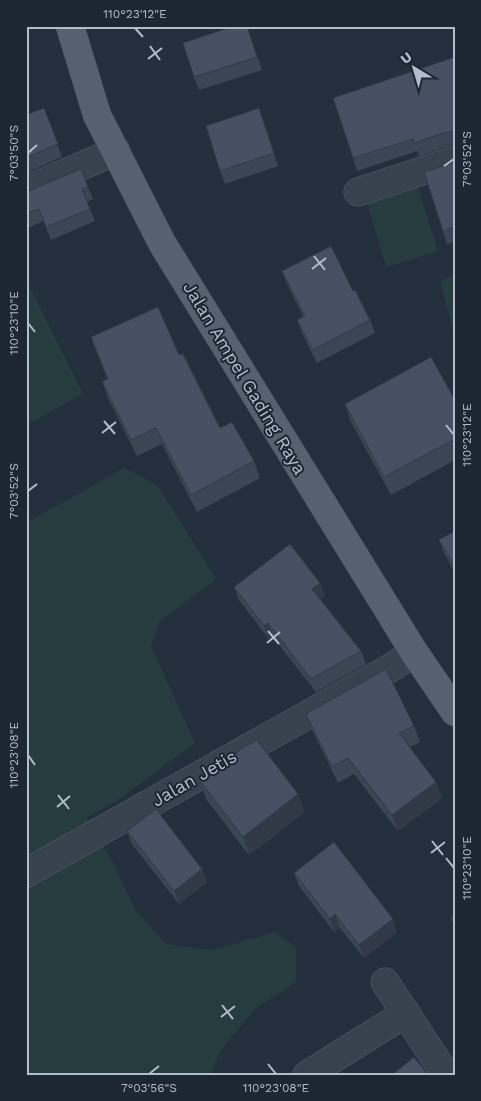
<svg xmlns="http://www.w3.org/2000/svg" width="481" height="1101" font-family="'Work Sans',sans-serif">
	<style>
		.green { fill: #263c3f }
		.lines { fill: none; stroke-linecap: round; stroke-linejoin: round }
		.minor-casing { stroke: #565f6c; stroke-width: 29 }
		.major-casing { stroke: #414a57; stroke-width: 29 }
		.minor { stroke: #38414e; stroke-width: 28 }
		.major { stroke: #56606e; stroke-width: 28 }
		.wall { fill: #3b4654 }
		.shaded-wall { fill: #303945 }
		.building { fill: #455162; stroke: #303945 }
		.ticks { fill: none; stroke: #b4bcc9; stroke-width: 2 }
		.labels { text-anchor: middle; dominant-baseline: central; stroke-width: 4; stroke-linejoin: round; paint-order: stroke }
		.street-label { font-size: 18px; fill: #b4bcc9; stroke: #1d2633 }
		.neatline { fill: none; stroke: #b4bcc9; stroke-width: 2 }
		.ticks-label { font-size: 12px; text-anchor: middle; fill: #b4bcc9 }
	</style>
	<rect width="100%" height="100%" fill="#242f3e"/>
	<!-- green -->
	<g class="green">
		<path d="M418 187 438 251 386 267 367 203Z"/>
		<path d="M455 275V337L440 281Z"/>
		<path d="M26 279 83 394 26 425Z"/>
		<path d="M124 468 158 486 216 579 160 621 151 646 195 743 115 802 87 817 112 861 136 911 166 944 212 950 275 932 296 948V982L255 1009 221 1050 210 1075H26V523Z"/>
	</g>
	<g class="lines">
		<!-- minor casing -->
		<g class="minor-casing">
			<g id="minor">
				<path d="M26 190 116 151"/>
				<path d="M358 192 455 160"/>
				<path d="M26 873 389 669 414 652"/>
				<path d="M385 982 446 1075"/>
				<path d="M307 1075 406 1013"/>
			</g>
		</g>
		<!-- major casing -->
		<g class="major-casing">
			<path id="major" d="M70 26 97 115 162 243 414 652 455 712"/>
		</g>
		<!-- minor -->
		<use href="#minor" class="minor"/>
		<!-- major -->
		<use href="#major" class="major"/>
	</g>
	<!-- wall -->
	<g class="wall">
		<path d="M250 35 262 70 199 90 194 77Z"/>
		<path d="M455 57V145H451L419 156 417 151 357 171 353 158Z"/>
		<path d="M26 67 29 76 26 77Z"/>
		<path d="M44 108 62 157 28 172 26 168V115Z"/>
		<path d="M259 108 278 166 225 184 220 171Z"/>
		<path d="M455 162V242L447 244 443 231Z"/>
		<path d="M88 187 93 199 87 202 95 221 51 240 43 221 26 229V192Z"/>
		<path d="M282 271 353 291 370 320 375 333 317 363 302 333 297 320 303 316 287 284Z"/>
		<path d="M91 337 179 355 220 428 254 461 260 478 197 512 162 444 137 456 108 398 102 381 107 379Z"/>
		<path d="M455 400V460L391 495 351 422 345 404Z"/>
		<path d="M455 531V572L444 553 439 540Z"/>
		<path d="M320 583 325 596 320 599 361 651 366 664 316 692 272 636 269 639 239 600 234 587Z"/>
		<path d="M306 714 414 726 420 742 410 747 442 798 398 831 354 774 338 783 312 730Z"/>
		<path d="M200 781 298 794 305 812 249 855 206 799Z"/>
		<path d="M127 831 202 869 207 882 179 904 132 844Z"/>
		<path d="M294 873 397 932 364 958 340 928 334 932 299 886Z"/>
		<path d="M455 915V929L451 918Z"/>
	</g>
	<!-- shaded-wall -->
	<g class="shaded-wall">
		<path d="M320 583 325 596 317 602 312 589Z"/>
		<path d="M268 623 272 636 269 639 264 626Z"/>
		<path d="M436 782 442 798 398 831 392 815Z"/>
		<path d="M298 794 305 812 249 855 243 837Z"/>
		<path d="M202 869 207 882 179 904 174 891Z"/>
		<path d="M335 914 340 928 334 932 330 919Z"/>
		<path d="M393 919 397 932 364 958 359 945Z"/>
	</g>
	<!-- building -->
	<g class="building">
		<path d="M234 26H247L257 57 194 77 183 43Z"/>
		<path d="M455 57V133L453 132H446L414 143 413 139 353 158 333 98Z"/>
		<path d="M44 108 58 144 26 158V115Z"/>
		<path d="M259 108 274 153 220 171 206 126Z"/>
		<path d="M455 162V227L443 231 424 172Z"/>
		<path d="M81 169 88 187 82 189 90 209 46 227 39 209 26 214V192Z"/>
		<path d="M331 246 353 291 355 290 370 320 313 350 297 320 305 316 282 271Z"/>
		<path d="M158 307 179 355 183 354 220 428 232 422 254 461 191 495 156 428 131 440 102 381 108 379 91 337Z"/>
		<path d="M431 357 455 400V439L384 477 345 404Z"/>
		<path d="M455 531V567L439 540Z"/>
		<path d="M290 544 320 583 312 589 361 651 311 679 268 623 264 626 234 587Z"/>
		<path d="M386 669 414 726 399 733 436 782 392 815 348 758 332 767 306 714Z"/>
		<path d="M257 740 298 794 243 837 200 781 243 748Z"/>
		<path d="M156 809 202 869 174 891 127 831Z"/>
		<path d="M334 842 393 919 359 945 335 914 330 919 294 873Z"/>
		<path d="M455 915V923L451 918Z"/>
		<path d="M414 1057 428 1075H392Z"/>
	</g>
	<!-- ticks -->
	<path class="ticks" d="M135 28 143 37M150 46 160 60M148 59 162 48M28 153 37 145M444 166 454 159M314 256 325 270M312 269 326 258M28 323 35 332M104 421 115 434M446 425 454 435M102 433 116 422M28 491 37 484M268 631 279 644M267 643 280 632M28 755 35 765M58 795 69 809M57 807 70 796M432 841 443 855M431 853 445 842M446 858 454 868M222 1005 233 1019M221 1017 235 1006M268 1064 276 1074M149 1074 159 1066"/>
	<g class="labels">
		<!-- street labels -->
		<g class="street-label">
			<text transform="translate(245 378) rotate(59)">Jalan Ampel Gading Raya</text>
			<text transform="translate(194 778) rotate(-30)">Jalan Jetis</text>
		</g>
	</g>
	<!-- border -->
	<rect width="481" height="1101" fill="none" stroke="#1d2633" stroke-width="55"/>
	<!-- north arrow -->
	<g transform="translate(414 68) rotate(322)" stroke="#1d2633" stroke-width="4" paint-order="stroke">
	<path d="M0-4L9 19L0 12L-9 19Z" fill="#b4bcc9"/>
	<text y="-8" font-size="14" font-weight="bold" text-anchor="middle" fill="#b4bcc9">U</text>
	</g>
	<rect x="28" y="28" width="426" height="1046" class="neatline"/>
	<g class="ticks-label">
		<text x="135" y="18">110°23'12"E</text>
		<text transform="translate(14 153) rotate(-90)" y="4">7°03'50"S</text>
		<text transform="translate(467 159) rotate(-90)" y="4">7°03'52"S</text>
		<text transform="translate(14 323) rotate(-90)" y="4">110°23'10"E</text>
		<text transform="translate(467 435) rotate(-90)" y="4">110°23'12"E</text>
		<text transform="translate(14 491) rotate(-90)" y="4">7°03'52"S</text>
		<text transform="translate(14 755) rotate(-90)" y="4">110°23'08"E</text>
		<text transform="translate(467 868) rotate(-90)" y="4">110°23'10"E</text>
		<text x="149" y="1092">7°03'56"S</text>
		<text x="276" y="1092">110°23'08"E</text>
	</g>
</svg>
